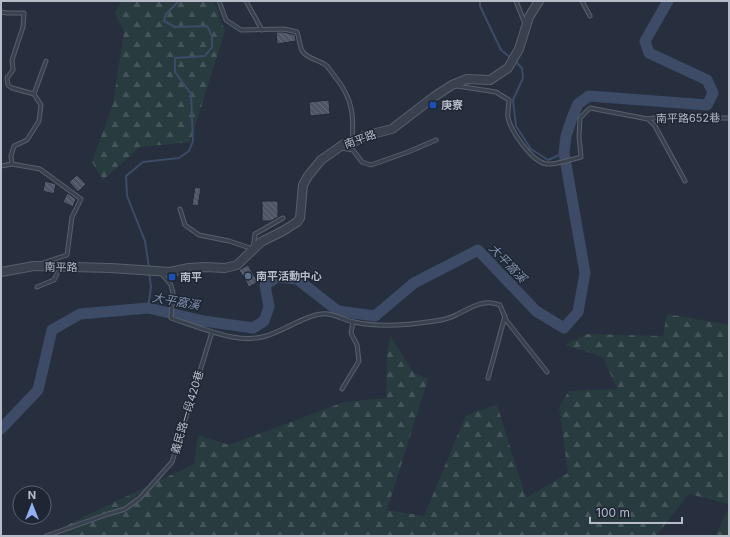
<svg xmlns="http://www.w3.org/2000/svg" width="730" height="537" font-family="Inter,'Noto Sans TC',sans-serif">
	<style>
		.forest { fill: url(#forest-firs) }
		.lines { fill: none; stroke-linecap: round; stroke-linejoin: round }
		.stream { stroke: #3d4b66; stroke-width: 2 }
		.river { stroke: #3d4b66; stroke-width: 11 }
		.building { fill: url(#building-back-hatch); stroke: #212835 }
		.service-casing { stroke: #585f6c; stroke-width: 5 }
		.tertiary-casing { stroke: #585f6c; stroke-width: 10 }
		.service { stroke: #3a414e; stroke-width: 3 }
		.tertiary { stroke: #3a414e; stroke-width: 8 }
		.transit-dot { fill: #1a4fb4; stroke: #1f2633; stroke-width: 1.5 }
		.service-dot { fill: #5c6f8a; stroke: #1f2633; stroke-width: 1.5 }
		.labels { text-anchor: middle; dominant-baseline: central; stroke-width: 3; stroke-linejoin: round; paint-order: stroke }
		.poi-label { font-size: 11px; font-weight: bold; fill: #b7bcc9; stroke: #1f2633; text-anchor: start }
		.street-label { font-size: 11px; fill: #b7bcc9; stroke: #1f2633 }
		.water-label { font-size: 12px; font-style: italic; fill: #8090af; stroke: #1f2633 }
	</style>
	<defs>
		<pattern id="forest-firs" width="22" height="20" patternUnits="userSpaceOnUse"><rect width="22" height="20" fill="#283b3f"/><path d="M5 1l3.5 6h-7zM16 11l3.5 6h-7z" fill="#455559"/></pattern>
		<pattern id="building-back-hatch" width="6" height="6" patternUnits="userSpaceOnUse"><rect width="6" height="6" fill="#4d5567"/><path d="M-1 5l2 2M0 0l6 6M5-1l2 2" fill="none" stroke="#646c7b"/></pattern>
	</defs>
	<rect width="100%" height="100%" fill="#272f3e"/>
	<!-- forest -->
	<g class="forest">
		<path d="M121 1H214L225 31 190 142 140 147 103 180 92 162 113 104 124 32 115 13Z"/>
		<path d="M667 314 729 325V504L689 494 656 536H61L67 525 194 464 198 435 229 445 344 402 386 398 387 351 391 337 414 373 428 379 387 510 424 516 466 415 497 405 526 498 568 473 559 407 569 391 617 389 603 357 565 345 587 334 663 336Z"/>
		<path d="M729 507V536H715Z"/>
	</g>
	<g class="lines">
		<!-- stream -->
		<g class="stream">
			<path d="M480 1V6L501 50 511 58"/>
			<path d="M515 61 522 68 523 78 513 100 516 126 531 149 548 160 564 153"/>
			<path d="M149 268 145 241 127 196 126 176 143 162 179 158 189 151 193 141 191 94 175 72V58L205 56 212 47V36L207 26 175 27 164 21 166 14 179 1"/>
			<path d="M148 308 151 287 149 272"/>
		</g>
		<!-- river -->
		<path class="river" d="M1 429 38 390 52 330 80 314 148 308 204 321 253 328 264 321 269 307 265 285 277 277 297 279 338 311 375 316 414 283 478 250 536 311 564 328 578 312 585 273 564 153 566 136 572 118 578 104 589 96 707 105 713 93 707 80 649 53 645 41 668 1"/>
	</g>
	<!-- building -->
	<g class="building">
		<path d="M276 32H284L295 35 296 41 277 44Z"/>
		<path d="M329 100 330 114 310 116 309 102Z"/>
		<path d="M77 175 86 184 78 192 69 182Z"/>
		<path d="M45 181 56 184 54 194 43 191Z"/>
		<path d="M195 187 201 188 198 206 192 205Z"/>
		<path d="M67 193 76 199 73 207 63 202Z"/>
		<path d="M262 201H278V217L271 221H262Z"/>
		<path d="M248 265 258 282 249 287 239 270Z"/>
	</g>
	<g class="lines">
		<!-- service casing -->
		<g class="service-casing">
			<g id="service">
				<path d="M219 1 226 20 241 30 284 29 297 32C300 39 299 47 303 52 308 59 320 60 327 66 330 70 333 74 336 78 353 99 354 117 352 142"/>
				<path d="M246 1 262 30"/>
				<path d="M516 1 525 24"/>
				<path d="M582 1 590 16"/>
				<path d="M1 12 7 13H24L23 27 12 60 13 70 7 78 8 85 12 88 34 94"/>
				<path d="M457 86 496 92 509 100C509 105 507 113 508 118 511 131 533 164 548 164 555 165 573 159 581 157L579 136 580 118 590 108 648 119 655 126 685 181"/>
				<path d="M648 119 660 117 688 118H729"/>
				<path d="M341 148 353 150 362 162 371 165 408 152 436 140"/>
				<path d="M12 164 11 156 14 146 27 140 39 121 41 105 34 94 46 61"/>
				<path d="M1 166 12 164 40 169 81 199 72 217 67 255 43 263"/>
				<path d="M180 209 185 225 199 235 229 241 253 249 255 234 283 218"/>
				<path d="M161 273 171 285 173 293 171 318C181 322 190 324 200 328 219 334 242 342 262 337 282 333 308 312 328 314 337 315 345 321 354 322 380 328 409 325 435 321 442 320 450 318 456 315 470 308 484 298 500 305L506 320 547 372"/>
				<path d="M37 287 54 280 60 268"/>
				<path d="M488 378 505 316"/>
				<path d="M342 389 359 361 357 345 351 333 353 322"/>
				<path d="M46 536 108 514 125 509 140 498 172 462 212 332"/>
			</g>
		</g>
		<!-- tertiary casing -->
		<g class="tertiary-casing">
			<path id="tertiary" d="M1 272 34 266 111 268 170 272 189 268 205 267 225 268 237 265 261 242 283 231 297 222 300 218 303 185 308 176 321 160 344 144H351L364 136 392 129 435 96 452 85 467 79 490 80 508 68 519 49 529 17 539 1"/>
		</g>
		<!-- service -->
		<use href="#service" class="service"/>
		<!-- tertiary -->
		<use href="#tertiary" class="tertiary"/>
	</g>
	<!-- markers -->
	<g class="transit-dot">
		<rect x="429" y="101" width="8" height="8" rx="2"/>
		<rect x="168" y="273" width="8" height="8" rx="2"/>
	</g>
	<circle class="service-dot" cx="248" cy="276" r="4"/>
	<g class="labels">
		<!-- poi labels -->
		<g class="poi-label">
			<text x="441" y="105">庚寮</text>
			<text x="256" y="276">南平活動中心</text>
			<text x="180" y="277">南平</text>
		</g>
		<!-- street labels -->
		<g class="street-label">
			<text transform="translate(688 118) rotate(-1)">南平路652巷</text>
			<text transform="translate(360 139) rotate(-20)">南平路</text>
			<text transform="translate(61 267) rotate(1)">南平路</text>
			<text transform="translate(187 412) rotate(-73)">義民路一段420巷</text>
		</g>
		<!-- water labels -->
		<g class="water-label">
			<text transform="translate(508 263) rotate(46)">大平窩溪</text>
			<text transform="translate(176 301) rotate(10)">大平窩溪</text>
		</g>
	</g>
	<!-- border -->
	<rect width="730" height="537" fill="none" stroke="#b7bcc9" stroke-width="4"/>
	<!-- north arrow -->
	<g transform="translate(32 505)"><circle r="19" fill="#1f2633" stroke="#5c626f"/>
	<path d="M0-3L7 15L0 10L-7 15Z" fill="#93b0f2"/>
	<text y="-6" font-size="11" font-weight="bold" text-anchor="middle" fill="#b7bcc9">N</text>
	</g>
	<!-- scale -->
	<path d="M590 517v6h92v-6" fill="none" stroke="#b7bcc9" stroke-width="2"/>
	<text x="596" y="517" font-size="12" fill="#b7bcc9" stroke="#1f2633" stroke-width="3" paint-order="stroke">100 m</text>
</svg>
